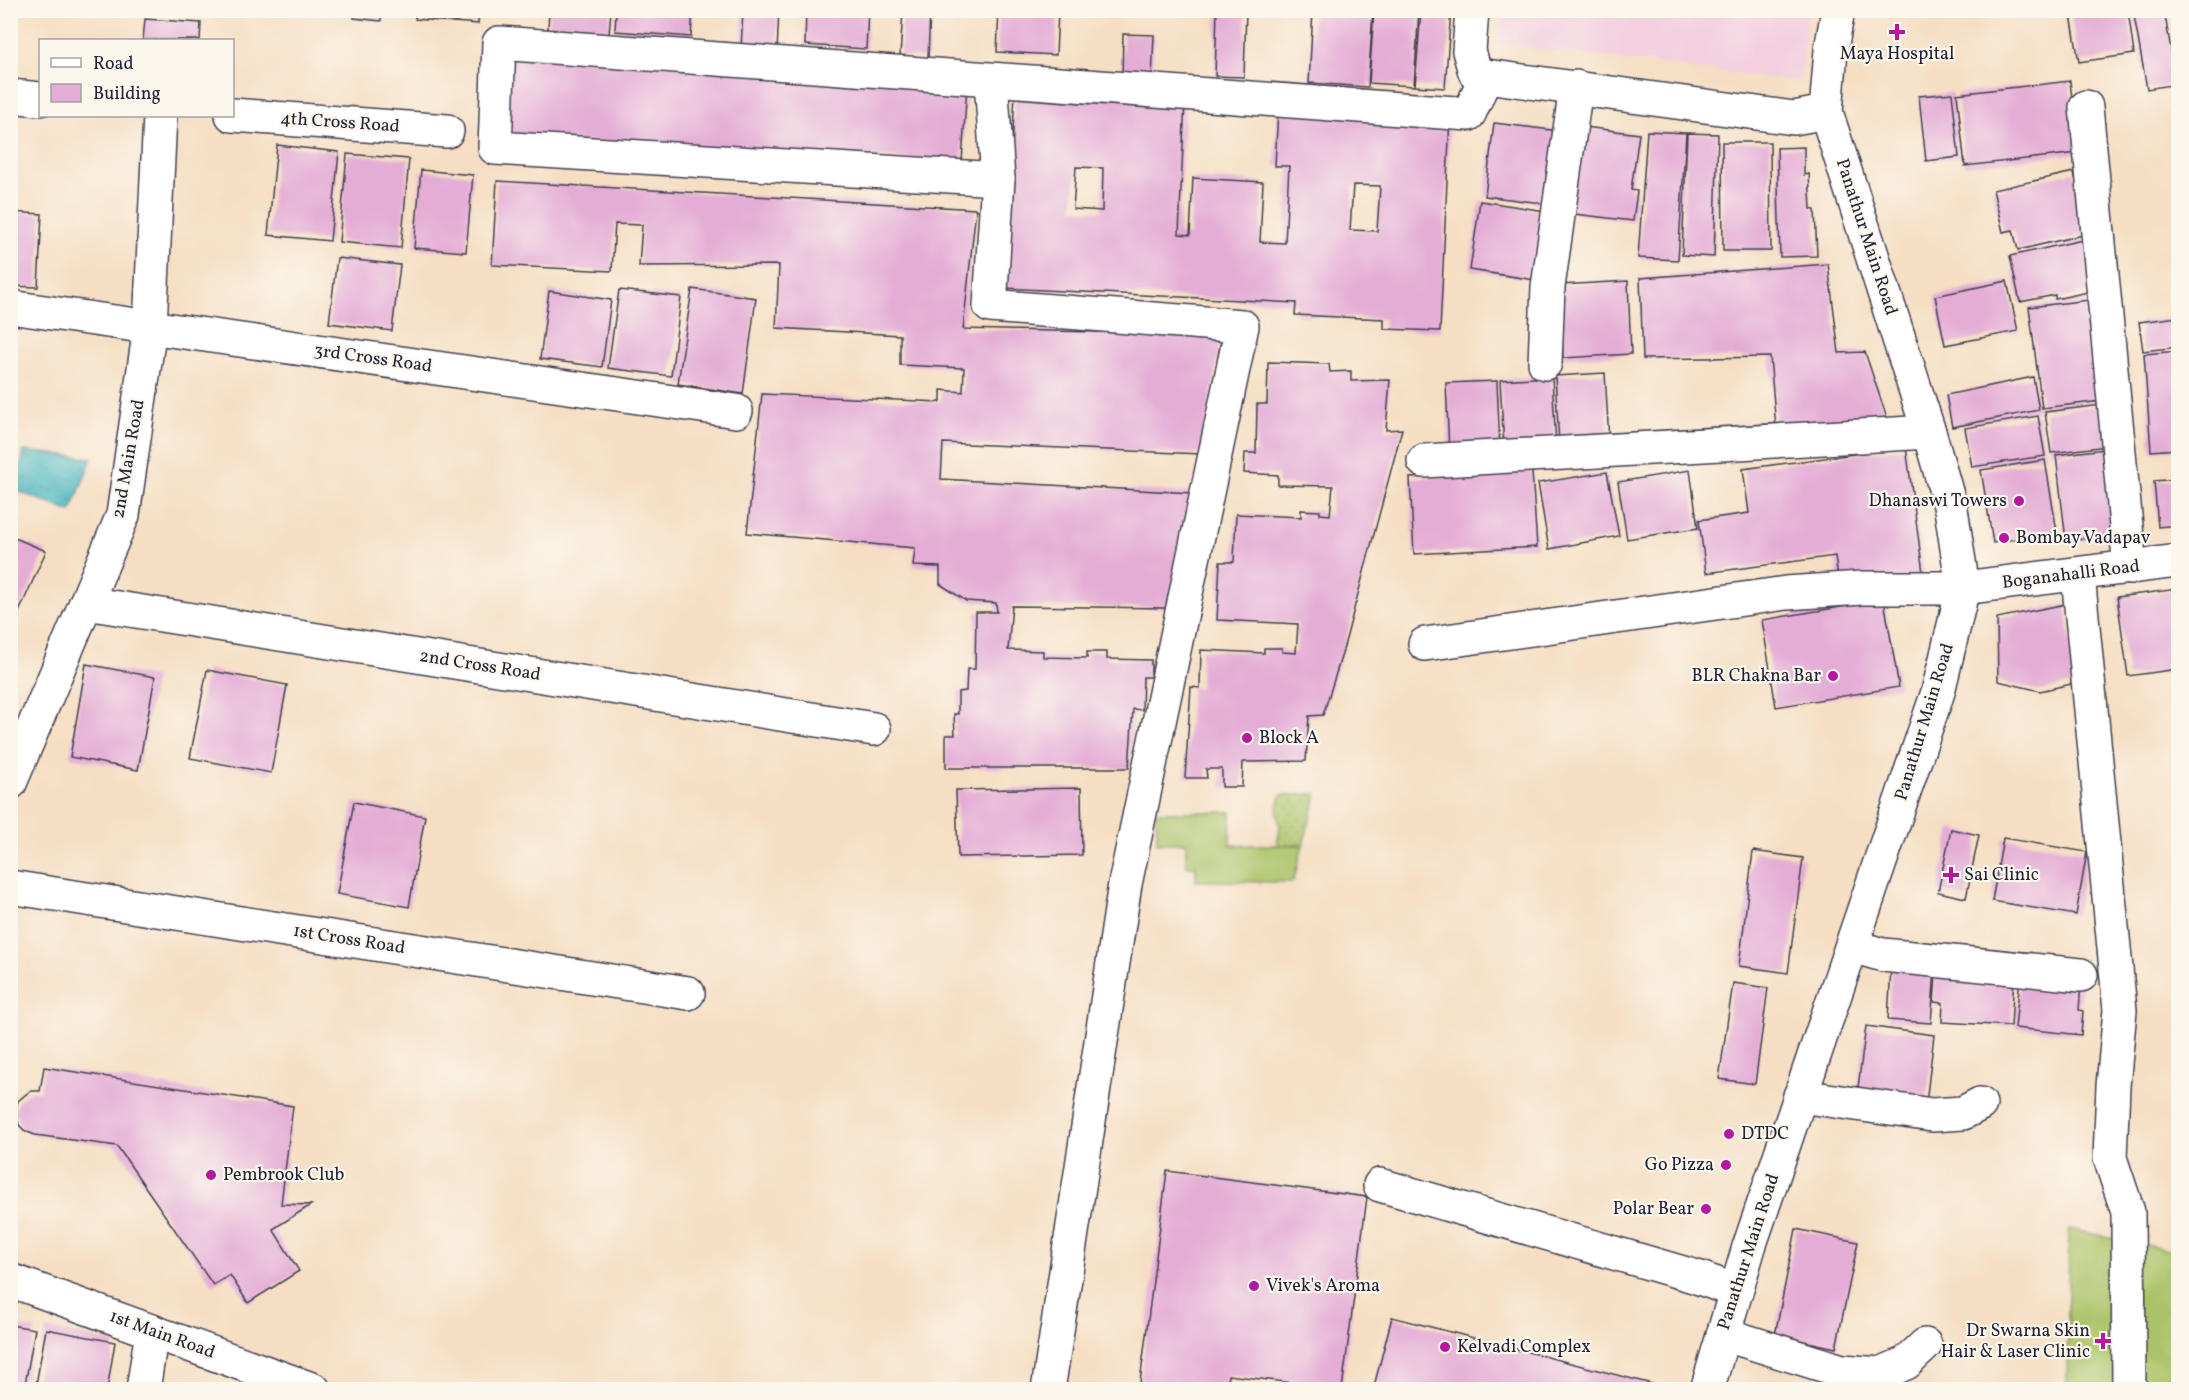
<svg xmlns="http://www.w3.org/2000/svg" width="2189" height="1400" font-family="Vollkorn,serif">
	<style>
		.built { fill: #f3cfe0 }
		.park { fill: url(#park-dots); stroke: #667252; stroke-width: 1.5 }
		.garden { fill: #abc368; stroke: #667252; stroke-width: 1.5 }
		.water { fill: url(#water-ripples); stroke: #346c7d; stroke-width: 1.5 }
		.building { fill: #e4add6; fill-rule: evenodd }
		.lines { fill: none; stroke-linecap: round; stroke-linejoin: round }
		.minor-casing { stroke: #423e4f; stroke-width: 36 }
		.minor { stroke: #fff; stroke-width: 33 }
		.poi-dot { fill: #b5179e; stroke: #fbf7ec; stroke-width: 2 }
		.labels { text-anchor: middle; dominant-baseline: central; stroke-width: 4.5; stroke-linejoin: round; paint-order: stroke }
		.poi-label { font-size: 18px; fill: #22223b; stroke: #fbf7ec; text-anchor: start }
		.street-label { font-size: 18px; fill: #22223b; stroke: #fbf7ec }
	</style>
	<defs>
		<pattern id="park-dots" width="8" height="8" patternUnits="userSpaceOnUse" patternTransform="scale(1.5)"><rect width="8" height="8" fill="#abc368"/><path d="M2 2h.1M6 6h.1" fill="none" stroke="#93a75b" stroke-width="1.8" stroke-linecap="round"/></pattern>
		<pattern id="water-ripples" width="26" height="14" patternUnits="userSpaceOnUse" patternTransform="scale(1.5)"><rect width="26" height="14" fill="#46b5bf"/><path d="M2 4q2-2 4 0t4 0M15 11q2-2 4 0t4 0" fill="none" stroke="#3a939c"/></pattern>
	</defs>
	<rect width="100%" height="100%" fill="#fbf7ec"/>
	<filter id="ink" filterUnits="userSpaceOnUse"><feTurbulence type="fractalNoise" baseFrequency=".0167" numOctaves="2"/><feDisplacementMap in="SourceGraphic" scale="12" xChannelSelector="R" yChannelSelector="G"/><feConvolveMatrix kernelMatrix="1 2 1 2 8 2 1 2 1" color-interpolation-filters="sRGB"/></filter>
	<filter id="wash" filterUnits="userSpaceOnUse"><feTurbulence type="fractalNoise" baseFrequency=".008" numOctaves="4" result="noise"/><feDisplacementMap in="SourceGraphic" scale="24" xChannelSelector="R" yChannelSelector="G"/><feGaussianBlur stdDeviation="1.35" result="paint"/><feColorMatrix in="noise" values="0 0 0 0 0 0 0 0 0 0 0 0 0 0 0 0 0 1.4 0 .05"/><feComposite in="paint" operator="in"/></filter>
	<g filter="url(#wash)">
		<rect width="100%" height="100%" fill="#f5dec3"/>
		<!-- built -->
		<path class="built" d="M1503 11V10L1808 11 1800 82 1499 44Z"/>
		<!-- park -->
		<path class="park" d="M1317 794 1303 845 1277 846 1280 826 1277 812 1281 795Z"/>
		<!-- garden -->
		<g class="garden">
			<path d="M1156 812H1231L1230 845H1303L1293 882 1196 881V866H1186V843H1157Z"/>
			<path d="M2069 1229 2178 1252V1389L2067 1390Z"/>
		</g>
		<!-- water -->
		<path class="water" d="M24 451 92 458 71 512 15 490Z"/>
		<g id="blocks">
			<!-- building -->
			<g class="building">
				<path d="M355 10H382L381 21 354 18Z"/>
				<path d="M416 10H479L478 24 415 19Z"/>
				<path d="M549 10H611L609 35 548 30Z"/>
				<path d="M616 10H693L691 37 615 31Z"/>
				<path d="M743 10H779L777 52 741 50Z"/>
				<path d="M806 10H868L866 49 805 45Z"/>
				<path d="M903 10H930L928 58 900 56Z"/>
				<path d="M999 10H1058L1056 55 997 52Z"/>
				<path d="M1217 10H1246L1244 77 1215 76Z"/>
				<path d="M1313 10H1373L1368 87 1309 83Z"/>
				<path d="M1374 10H1419L1414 86 1369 83Z"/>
				<path d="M1421 10H1451L1445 88 1415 86Z"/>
				<path d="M2103 10H2128L2134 54 2079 62 2071 15Z"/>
				<path d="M2133 10H2164L2177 84 2147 89Z"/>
				<path d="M145 19 201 23 200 40H143Z"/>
				<path d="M1123 34 1154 35 1152 79 1122 78Z"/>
				<path d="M505 54 967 84 962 162 500 137Z"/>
				<path d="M2070 81 2078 153 1965 166 1957 94Z"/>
				<path d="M1015 92 1185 100 1179 234 1190 235 1193 178 1263 182 1260 242 1285 243 1289 166H1275L1278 109 1450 117 1440 331 1384 329V319L1295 315 1296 303 1005 288ZM1076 167 1103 168 1102 211 1073 209ZM1353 185 1380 186 1377 231 1350 230Z"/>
				<path d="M1952 93 1959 157 1926 161 1919 96Z"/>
				<path d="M1494 123 1559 131 1550 204 1485 196Z"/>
				<path d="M1577 126 1639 134 1631 190 1637 191 1633 221 1566 213Z"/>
				<path d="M1647 131 1686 133 1678 260 1638 258Z"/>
				<path d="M1687 133 1718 134 1714 257 1682 255Z"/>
				<path d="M1722 142H1770L1771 251H1723Z"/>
				<path d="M277 145 339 152 330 241 268 235Z"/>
				<path d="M1804 147V175L1809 174 1811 209 1815 210 1817 256 1780 257 1777 148Z"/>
				<path d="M347 154 409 159 401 248 339 242Z"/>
				<path d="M421 170 473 175 466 252 414 248Z"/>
				<path d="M2074 172 2087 234 2018 250 2013 230 2003 232 1993 190Z"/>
				<path d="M497 181 976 209 963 329 1222 335 1201 454 943 443 941 479 1192 493 1167 608 1012 606 1008 650 1043 651V657L1087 658V652H1107V659L1151 660V677H1143L1142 710 1133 709 1129 768H946V735H955L954 714H958V692L966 691 967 669H975L976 612H997L996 603 966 601 940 584V567L913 566 915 548 747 533 762 394 941 402V390L963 392 964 368 900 365V335L776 328 779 265 639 266 642 225 615 224 612 271 492 265Z"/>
				<path d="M1480 201 1552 212 1542 281 1470 270Z"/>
				<path d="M10 212 42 214 38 287 10 286Z"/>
				<path d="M2087 239 2098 290 2055 299V295L2020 302 2010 256Z"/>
				<path d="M337 258 400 265 392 331 329 323Z"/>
				<path d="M1828 264 1839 353 1865 352 1888 421 1776 428 1770 357 1643 359 1640 278Z"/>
				<path d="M1628 281 1631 354 1563 358 1560 285Z"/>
				<path d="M2007 281 2018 331 1945 345 1935 296Z"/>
				<path d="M692 289 756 298 743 394 678 384Z"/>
				<path d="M619 290 681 297 671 376 608 368Z"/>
				<path d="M549 291 611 300 602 367 540 359Z"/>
				<path d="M2098 299 2111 400 2042 408 2029 307Z"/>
				<path d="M2178 317V347L2143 351 2139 322Z"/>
				<path d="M2178 351V449L2151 451 2144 354Z"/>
				<path d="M1268 362 1329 364 1330 372 1351 371V381L1390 380 1386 430 1402 429 1342 654 1323 715 1309 716 1306 761 1243 762 1242 787H1222V769H1206L1207 778H1185L1191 687 1200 688 1201 650 1264 653V648H1282V652L1296 653 1298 624 1217 620 1220 562H1234L1236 514 1301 517V510L1320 511V514L1330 515 1333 486 1278 485V475L1244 473 1245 453H1256L1257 404H1267Z"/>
				<path d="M1605 373 1609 441 1559 443 1555 376Z"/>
				<path d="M1552 377 1556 445 1504 448 1500 380Z"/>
				<path d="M2033 377 2039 410 1952 427 1946 395Z"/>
				<path d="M1497 381 1500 450 1449 452 1446 383Z"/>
				<path d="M2110 404 2115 445 2051 453 2045 412Z"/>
				<path d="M2038 416 2045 456 1972 467 1965 428Z"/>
				<path d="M1906 447 1924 580 1838 577 1835 556 1706 573 1699 520 1749 513 1743 469Z"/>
				<path d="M2113 448 2123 533 2066 541 2056 455Z"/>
				<path d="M2045 460 2057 532 1993 543 1981 470Z"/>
				<path d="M1690 470 1698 528 1627 539 1618 482Z"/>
				<path d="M1532 471 1537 547 1414 554 1410 478Z"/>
				<path d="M1607 472 1619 536 1549 549 1538 483Z"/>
				<path d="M2178 479V525L2158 527 2154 481Z"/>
				<path d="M10 536 46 551 10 632Z"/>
				<path d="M2178 589V669L2128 676 2117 597Z"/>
				<path d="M1884 600 1899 687 1776 707 1762 620Z"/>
				<path d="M2066 604 2076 683 2040 691 1998 681 1997 618Z"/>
				<path d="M86 664 155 677 138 770 70 757Z"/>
				<path d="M207 670 287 685 271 773 190 758Z"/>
				<path d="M1081 788 1082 855 958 857 956 790Z"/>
				<path d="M354 802 425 816 409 907 337 894Z"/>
				<path d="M1951 829 1979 835 1966 898 1938 892Z"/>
				<path d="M2003 838 2087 852 2076 915 1992 901Z"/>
				<path d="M1753 851 1803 858 1788 973 1739 966Z"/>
				<path d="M1891 967 1935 970 1931 1023 1888 1020Z"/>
				<path d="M1936 973 2014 977 2011 1026 1942 1022 1943 1003 1934 1002Z"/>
				<path d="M2020 978 2081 984 2079 1010 2083 1011 2081 1035 2015 1028Z"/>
				<path d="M1733 983 1768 988 1755 1084 1719 1079Z"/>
				<path d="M1866 1026 1934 1035 1926 1104 1857 1095Z"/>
				<path d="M44 1067 293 1106 281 1204 311 1205 273 1229 299 1271 248 1303 230 1275 213 1285 117 1146 35 1135 25 1131 19 1125 15 1110 18 1101 30 1091H40Z"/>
				<path d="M1167 1171 1367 1197 1342 1389 1228 1375 1227 1390H1139Z"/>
				<path d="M1796 1229 1858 1242 1836 1348 1775 1335Z"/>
				<path d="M1392 1317 1656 1385 1655 1390H1373Z"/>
				<path d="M10 1325 35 1329 24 1390H10Z"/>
				<path d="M46 1329 115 1342 107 1390H35Z"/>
			</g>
		</g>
	</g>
	<g filter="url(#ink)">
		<use href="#blocks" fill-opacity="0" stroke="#423e4f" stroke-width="1.5"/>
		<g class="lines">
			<!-- minor casing -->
			<g class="minor-casing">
				<g id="minor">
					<path d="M1472 10 1469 51 1475 72 1486 76 1794 118 1826 112"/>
					<path d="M991 80 998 179"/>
					<path d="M10 96 40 99"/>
					<path d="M2086 107 2130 568"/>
					<path d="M232 115 447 131"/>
					<path d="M10 307 736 411"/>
					<path d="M1545 363 1548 287 1576 87"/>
					<path d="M1424 461 1929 432"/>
					<path d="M2078 575 2120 1010 2113 1086 2110 1158 2128 1212 2129 1390"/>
					<path d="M86 603 874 729"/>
					<path d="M1425 644 1786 593 1862 588H1963L2178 561"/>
					<path d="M10 783 123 515 150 327 160 116"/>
					<path d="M10 887 688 993"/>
					<path d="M1852 946 1883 955 2081 975"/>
					<path d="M1800 1096 1932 1115 1963 1113 1980 1104"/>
					<path d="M1380 1185 1697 1277 1736 1291"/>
					<path d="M10 1280 314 1390"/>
					<path d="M1723 1334 1842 1371 1880 1374 1906 1363 1925 1345"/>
					<path d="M143 1390 152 1331"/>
					<path d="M1048 1390 1125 884 1242 326 990 306 998 179 495 148 499 43 1469 114 1486 76"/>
					<path d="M1707 1390 1749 1247 1938 692 1963 588 1951 509 1929 432 1826 112 1831 50 1838 10"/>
				</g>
			</g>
			<!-- minor -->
			<use href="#minor" class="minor"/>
		</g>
	</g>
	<!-- markers -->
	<g class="poi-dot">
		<path d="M1894 23h6v6h6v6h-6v6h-6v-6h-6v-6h6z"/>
		<circle cx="2019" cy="501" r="6"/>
		<circle cx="2004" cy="538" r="6"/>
		<circle cx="1833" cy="676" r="6"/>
		<circle cx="1247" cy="738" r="6"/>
		<path d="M1948 866h6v6h6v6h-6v6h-6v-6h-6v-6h6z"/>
		<circle cx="1729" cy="1134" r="6"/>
		<circle cx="1726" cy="1165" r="6"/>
		<circle cx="211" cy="1175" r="6"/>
		<circle cx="1706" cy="1209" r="6"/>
		<circle cx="1254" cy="1286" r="6"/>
		<path d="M2100 1332h6v6h6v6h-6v6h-6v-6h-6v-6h6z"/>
		<circle cx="1445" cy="1347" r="6"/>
	</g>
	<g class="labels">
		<!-- poi labels -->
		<g class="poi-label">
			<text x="1897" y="54" text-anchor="middle">Maya Hospital</text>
			<text x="2007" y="501" text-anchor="end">Dhanaswi Towers</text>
			<text x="2016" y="538">Bombay Vadapav</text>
			<text x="1821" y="676" text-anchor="end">BLR Chakna Bar</text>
			<text x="1259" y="738">Block A</text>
			<text x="1964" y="875">Sai Clinic</text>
			<text x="1741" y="1134">DTDC</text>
			<text x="1714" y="1165" text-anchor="end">Go Pizza</text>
			<text x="223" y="1175">Pembrook Club</text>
			<text x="1694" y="1209" text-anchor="end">Polar Bear</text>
			<text x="1266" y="1286">Vivek's Aroma</text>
			<text x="2090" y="1331" text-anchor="end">Dr Swarna Skin<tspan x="2090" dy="21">Hair &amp; Laser Clinic</tspan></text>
			<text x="1457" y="1347">Kelvadi Complex</text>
		</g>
		<!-- street labels -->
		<g class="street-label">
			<text transform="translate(340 123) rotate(4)">4th Cross Road</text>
			<text transform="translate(1866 237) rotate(72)">Panathur Main Road</text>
			<text transform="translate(373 359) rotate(8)">3rd Cross Road</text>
			<text transform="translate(129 459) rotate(-80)">2nd Main Road</text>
			<text transform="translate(2071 575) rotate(-7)">Boganahalli Road</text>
			<text transform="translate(480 666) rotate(9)">2nd Cross Road</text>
			<text transform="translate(1925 722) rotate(-73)">Panathur Main Road</text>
			<text transform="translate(349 940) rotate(9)">1st Cross Road</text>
			<text transform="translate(1749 1252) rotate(-72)">Panathur Main Road</text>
			<text transform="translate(162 1335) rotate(20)">1st Main Road</text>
		</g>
	</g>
	<!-- margin -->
	<rect width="2189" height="1400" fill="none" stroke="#fbf7ec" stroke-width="36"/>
	<!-- legend -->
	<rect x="39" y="39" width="195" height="78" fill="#fbf7ec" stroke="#a4a2a5" stroke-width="1.5"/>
	<rect x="51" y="58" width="30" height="9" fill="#ffffff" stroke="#a4a2a5" stroke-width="1.5"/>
	<text x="93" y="69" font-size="18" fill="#22223b">Road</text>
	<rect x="51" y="84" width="30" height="18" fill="#e4add6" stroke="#a4a2a5" stroke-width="1.5"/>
	<text x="93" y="99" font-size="18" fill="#22223b">Building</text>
</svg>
